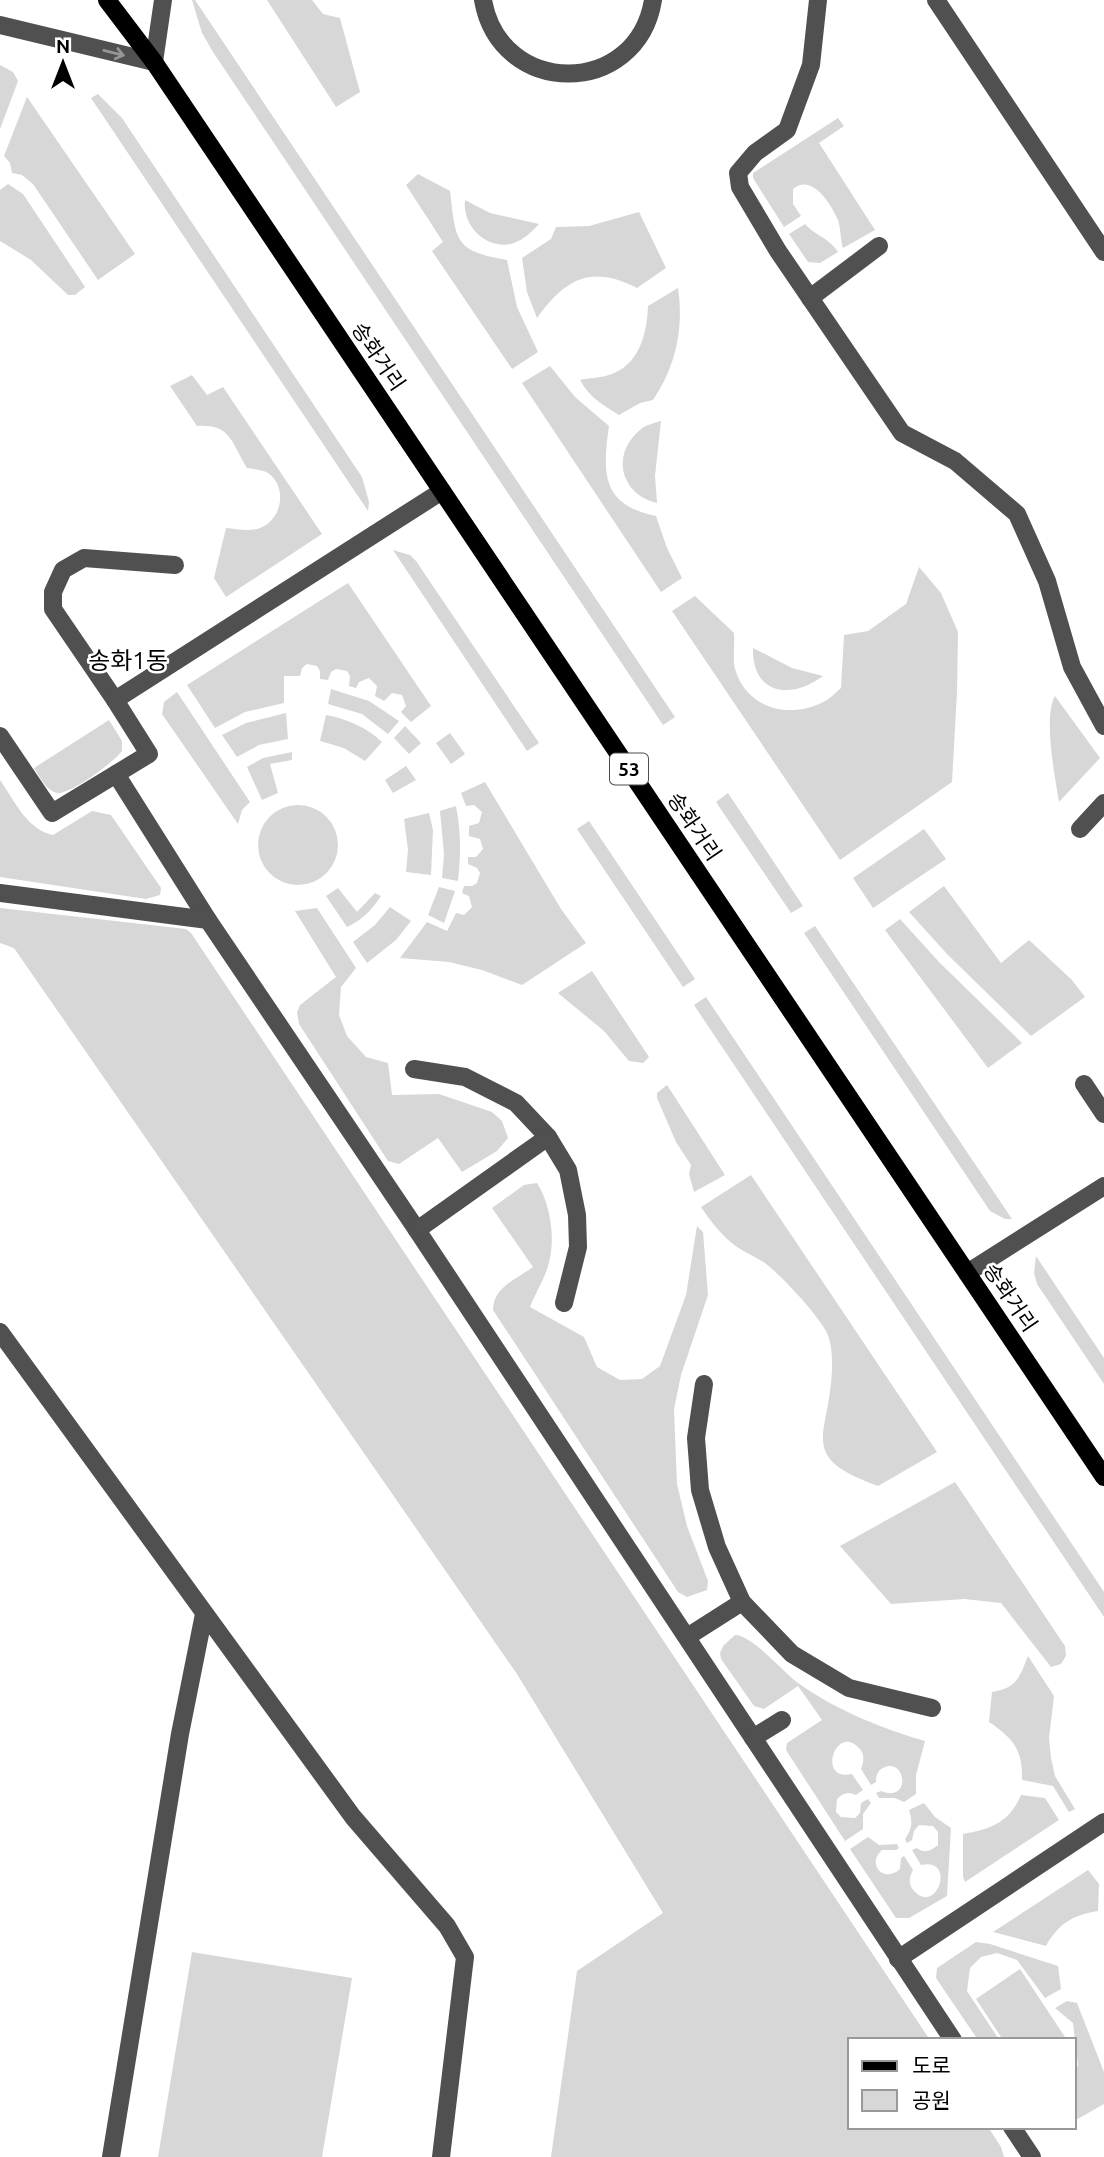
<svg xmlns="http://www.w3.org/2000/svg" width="1104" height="2157" font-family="Ubuntu,'Noto Sans KR',sans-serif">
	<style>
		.green { fill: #d7d7d7 }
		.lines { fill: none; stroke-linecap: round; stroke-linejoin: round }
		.minor { stroke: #505050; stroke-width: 18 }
		.major { stroke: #000; stroke-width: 18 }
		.oneway { stroke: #969696 }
		.labels { text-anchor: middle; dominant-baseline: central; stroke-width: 5; stroke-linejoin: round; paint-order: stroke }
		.shield { fill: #fff; stroke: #4c4c4c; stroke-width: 2 }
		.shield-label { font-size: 19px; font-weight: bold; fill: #000 }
		.street-label { font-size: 21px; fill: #000; stroke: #fff }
		.quarter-label { font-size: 24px; fill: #000; stroke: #fff }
	</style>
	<rect width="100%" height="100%" fill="#fff"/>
	<!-- green -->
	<g class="green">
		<path d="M192 0H195L675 717 663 725 213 52 202 33Z"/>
		<path d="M267 0H312L323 14 340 18 360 92 336 107Z"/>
		<path d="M0 65 13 72 18 81 0 129Z"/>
		<path d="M98 94 122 118 362 477 369 502 368 511 91 98Z"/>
		<path d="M27 97 135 254 98 280 33 184 22 175 12 173 10 163 4 156Z"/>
		<path d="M838 118 844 126 819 143 875 230 843 248C840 239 841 229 838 220 831 204 812 173 793 189V204L801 216 784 227 753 178V173Z"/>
		<path d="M418 174 450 191C456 241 454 251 507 260L517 307 538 352 512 369 432 251 443 242 406 185Z"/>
		<path d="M8 184 23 194 85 287 75 295H68L31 260 0 241V190Z"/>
		<path d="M465 200 490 213 539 224C532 232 522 241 511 244 485 249 462 225 465 200Z"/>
		<path d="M639 212 666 268 637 288C591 264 565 279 537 318L527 292 522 258 551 239 556 227 589 226Z"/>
		<path d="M805 224C817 237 828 237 838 252L820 263 808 262 789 234Z"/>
		<path d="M678 288C684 328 676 366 653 400L640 403 619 415C603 405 589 397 580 380 589 378 600 378 609 375 639 366 647 334 648 306Z"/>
		<path d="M550 366 575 397 609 426C602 474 602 505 656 516L667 548 682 578 661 592 522 383Z"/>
		<path d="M192 375 207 395 223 387 322 534 226 597 214 578 226 528C237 529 250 532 260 528 282 520 288 487 268 473 263 470 253 469 247 468 231 442 231 424 197 426L170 386Z"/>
		<path d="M661 421 655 476 657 503C620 494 611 454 640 430 645 425 654 423 661 421Z"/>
		<path d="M393 550 410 555 416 561 539 743 527 751Z"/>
		<path d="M919 567 941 593 958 632 957 692 952 782 840 860 672 611 695 596 734 633C735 645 732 662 736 672 748 709 791 719 823 702 830 699 835 693 841 688L844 635 868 631 906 604Z"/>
		<path d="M348 583 431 706 411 722 401 712 406 706 402 695 392 693 384 701 375 696 377 686 369 678 359 682 356 688 349 686 350 676 347 671 336 669 331 672 328 680 320 679V671L317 666 307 664 302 668 300 676H284V703L245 712 215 728 187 685Z"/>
		<path d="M753 648 792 668 823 676C791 700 752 695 753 648Z"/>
		<path d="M331 689 369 701 399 721 388 734 362 714 328 704Z"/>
		<path d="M177 692 250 802 242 810 238 824 162 714 164 702Z"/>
		<path d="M1055 696 1100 758 1059 802C1055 776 1043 718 1055 696Z"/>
		<path d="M286 713 288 739 259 745 237 757 222 735 246 723Z"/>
		<path d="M326 715C345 718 368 728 382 742L365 761 344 748 320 741Z"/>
		<path d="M109 720 122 741V751C114 762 70 795 57 793 45 790 40 777 34 768Z"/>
		<path d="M405 726 421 743 409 754 394 738Z"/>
		<path d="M450 733 465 754 451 764 436 743Z"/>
		<path d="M292 752V760L270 764 278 793 262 800 247 767 263 758Z"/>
		<path d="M406 766 416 780 393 793 385 780Z"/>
		<path d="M0 780C14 800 27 830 53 835L92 811 111 815 161 888 160 895 146 899 0 877Z"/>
		<path d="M485 782 561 909 586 943 522 985 482 970 449 962 400 958 427 922 447 931 456 913 464 915 472 907 469 896 462 893 464 886H472L477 883 480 873 477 868 468 864V857H476L483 849 480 839 469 836V826L479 823 482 812 474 805 466 806 461 793Z"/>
		<path d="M728 793 803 906 791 913 716 802Z"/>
		<circle cx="298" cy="845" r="40"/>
		<path d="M456 806C461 832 461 855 458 881L442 878 444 854 440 811Z"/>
		<path d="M429 813 433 830 431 875 406 872 408 850 404 819Z"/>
		<path d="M589 821 695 979 683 987 577 829Z"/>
		<path d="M924 829 946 859 873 908 853 878Z"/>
		<path d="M944 886 1001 963 1029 940 1072 980 1085 997 1031 1036 947 954 909 912Z"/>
		<path d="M439 887 455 891 444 923 428 915Z"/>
		<path d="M338 888 357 912 375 893 381 896C372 910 362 920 347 927L326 896Z"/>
		<path d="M390 907 411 921 396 940 367 963 353 942 375 925Z"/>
		<path d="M0 908 186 929 191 933 930 2040H850V2127H988L1001 2147 1004 2157H551L577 1971 663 1913 517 1674 14 948 0 943Z"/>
		<path d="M317 908 356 968 341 987 339 1015 347 1036 366 1057 388 1063 392 1095 439 1094 492 1112 502 1121 508 1138 497 1151 462 1172 438 1138 399 1164 388 1161 299 1024 297 1012 300 1005 336 977 295 911Z"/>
		<path d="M900 919 939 962 1022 1043 988 1068 885 930Z"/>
		<path d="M815 926 1012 1219H1005L990 1211 804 933Z"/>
		<path d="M592 971 649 1057 643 1063 629 1061 604 1031 558 993Z"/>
		<path d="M706 997 1104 1592V1617L694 1005Z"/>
		<path d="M667 1085 725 1175 694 1192 689 1174 691 1165 676 1142 657 1098V1093Z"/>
		<path d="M751 1175 937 1452 878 1486C795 1456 830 1437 832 1368 832 1355 832 1343 826 1331 816 1313 782 1276 765 1263 756 1257 746 1253 737 1247 722 1236 711 1222 701 1207Z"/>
		<path d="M537 1183C551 1205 556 1241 548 1266 544 1280 535 1294 530 1307L584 1337 597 1367 620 1380 642 1379 660 1366 686 1295 697 1226 703 1232 708 1295 681 1375 674 1409 677 1484 687 1526 708 1581 707 1590 687 1597 678 1592 493 1310C493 1287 517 1279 533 1267L492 1208 524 1185Z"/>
		<path d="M1036 1256 1104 1358V1384L1037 1284 1034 1273Z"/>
		<path d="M955 1482 1065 1646 1066 1656 1061 1664 1051 1667 1001 1603 964 1599 891 1604 840 1546Z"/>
		<path d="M735 1635C752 1635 782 1671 798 1683 836 1710 880 1728 925 1741L916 1775V1794L904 1802 895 1798H879L876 1793 881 1791C912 1804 906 1756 883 1768 877 1771 876 1777 876 1782L871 1785 861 1769C864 1762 865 1754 859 1748 836 1723 816 1782 852 1774L863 1790 856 1795C848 1791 843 1793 837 1799L836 1812 841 1817 855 1818 860 1813 861 1803 868 1799 871 1803 863 1814V1829L845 1841 786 1750 787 1743 822 1720 798 1686 764 1709 754 1706 721 1659 720 1653 723 1646Z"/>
		<path d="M1028 1656 1054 1696 1049 1738 1051 1758 1055 1776 1075 1809 1069 1812 1053 1786 1022 1780C1023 1750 1013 1738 989 1722L992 1692C1017 1688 1019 1678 1028 1656Z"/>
		<path d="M1021 1795 1045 1798 1059 1820 965 1882 963 1877V1834C991 1829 1009 1823 1021 1795Z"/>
		<path d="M924 1803 935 1817 951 1828 947 1896 909 1918H896L850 1849 868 1837 879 1845 897 1844 899 1848 896 1850H882C866 1864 884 1884 900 1869L901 1858 904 1856 913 1870C909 1878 908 1884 914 1891 937 1916 957 1857 921 1865L912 1850 917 1848C924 1854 931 1851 938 1845V1832L933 1826 919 1825 914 1831 912 1840 907 1843 905 1839C912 1829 913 1822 909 1810Z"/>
		<path d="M1088 1870 1099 1884 1098 1911C1073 1915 1059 1923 1046 1946L993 1932Z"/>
		<path d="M976 1942 990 1944 1058 1966 1061 1989 1045 1998 1017 1960 997 1953 981 1957 970 1968 967 1991 998 2038 994 2040H978L936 1978 937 1968Z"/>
		<path d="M192 1952 352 1978 322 2157H158Z"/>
		<path d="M1020 1969 1067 2040H1003L976 1999Z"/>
		<path d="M1067 2001 1077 2003 1104 2072V2104L1074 2121V2073L1078 2065 1073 2023 1055 2008Z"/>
	</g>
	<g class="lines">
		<!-- minor -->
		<g class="minor">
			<path d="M483 0C500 98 637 98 653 0"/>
			<path d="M818 0 811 65 787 130 755 153 738 173 740 187 778 251 902 433 955 461 1017 514 1047 581 1072 667 1104 726"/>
			<path d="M936 0 1104 252"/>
			<path d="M0 25 154 62 163 0"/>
			<path d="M810 298 879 246"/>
			<path d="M115 700 53 609V592L63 570 84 558 175 565"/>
			<path d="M0 736 52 813 149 754 115 700 442 491"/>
			<path d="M116 774 208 920"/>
			<path d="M1080 829 1104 803"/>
			<path d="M0 893 208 920 417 1230 953 2040"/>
			<path d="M414 1069 465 1077 516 1103 548 1137 568 1170 577 1215 578 1247 564 1303"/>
			<path d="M1084 1084 1104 1114"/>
			<path d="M417 1230 548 1137"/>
			<path d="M967 1273 1104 1186"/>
			<path d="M0 1332 353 1817 447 1926 465 1957 441 2157"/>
			<path d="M704 1384 696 1438 700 1490 717 1547 742 1602 792 1654 849 1688 932 1708"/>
			<path d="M687 1637 742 1602"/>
			<path d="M753 1738 782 1720"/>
			<path d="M898 1959 1104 1822"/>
			<path d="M1012 2127 1032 2157"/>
			<path d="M111 2157 180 1734 204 1614"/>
		</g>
		<!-- major -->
		<path class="major" d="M107 0 154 62 1104 1477"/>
	</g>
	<!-- one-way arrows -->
	<defs><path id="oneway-shaft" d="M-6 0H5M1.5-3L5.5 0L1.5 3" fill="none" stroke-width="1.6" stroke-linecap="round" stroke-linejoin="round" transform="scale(1.75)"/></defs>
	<use class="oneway" href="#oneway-shaft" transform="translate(114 53) rotate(14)"/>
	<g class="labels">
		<!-- shield labels -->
		<rect class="shield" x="610" y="753.5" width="38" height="31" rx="5"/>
		<g class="shield-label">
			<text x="629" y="769">53</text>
		</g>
		<!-- street labels -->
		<g class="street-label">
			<text transform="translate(379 356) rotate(56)">송화거리</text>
			<text transform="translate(695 826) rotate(56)">송화거리</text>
			<text transform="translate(1011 1297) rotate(56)">송화거리</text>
		</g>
		<!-- quarter labels -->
		<g class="quarter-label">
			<text x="128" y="660">송화1동</text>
		</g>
	</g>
	<!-- legend -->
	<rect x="848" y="2038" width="228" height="91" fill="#ffffff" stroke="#999999" stroke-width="2"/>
	<rect x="862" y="2061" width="35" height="10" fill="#000000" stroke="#999999" stroke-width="2"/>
	<text x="912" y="2073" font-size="21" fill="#000000">도로</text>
	<rect x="862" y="2090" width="35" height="21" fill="#d7d7d7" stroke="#999999" stroke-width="2"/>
	<text x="912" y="2108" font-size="21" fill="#000000">공원</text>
	<!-- north arrow -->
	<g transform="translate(63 63)" stroke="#ffffff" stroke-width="5" paint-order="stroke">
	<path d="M0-5L12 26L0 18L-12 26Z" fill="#000000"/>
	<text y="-10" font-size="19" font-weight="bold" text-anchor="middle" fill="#000000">N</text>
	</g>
</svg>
